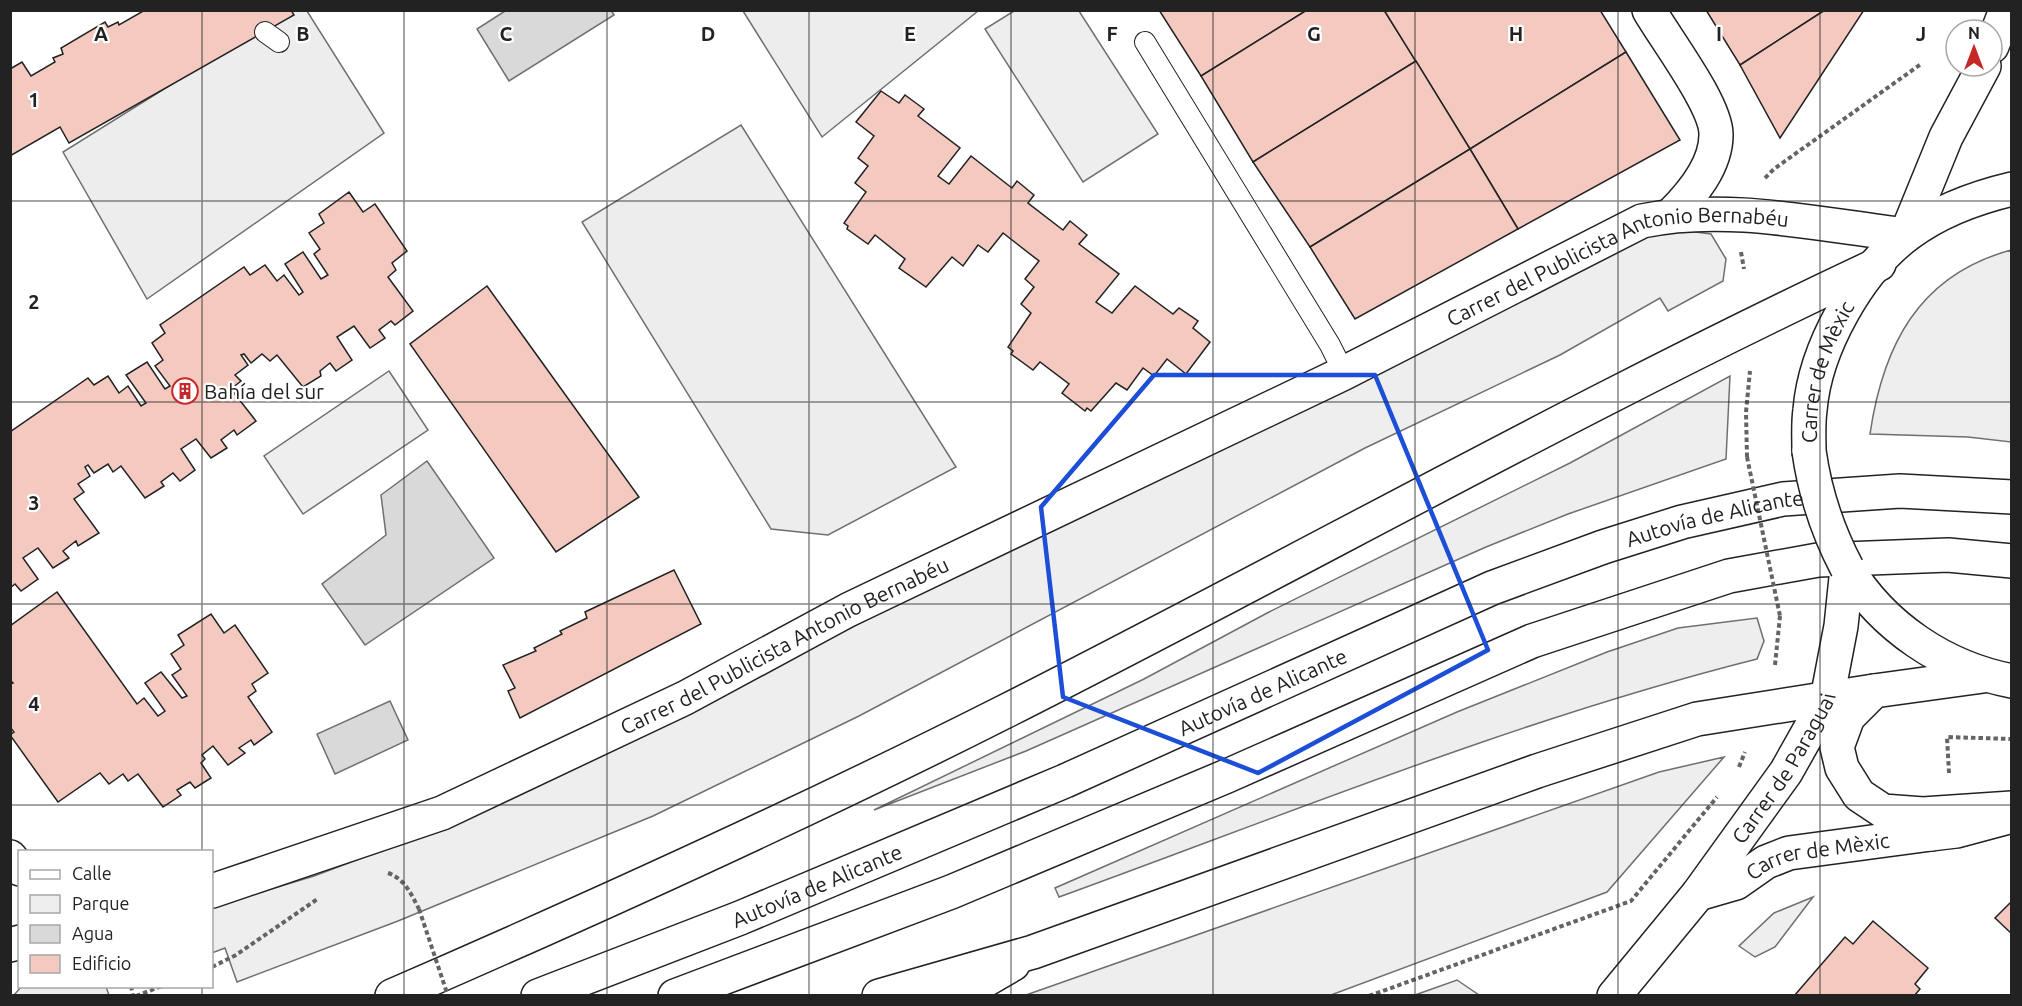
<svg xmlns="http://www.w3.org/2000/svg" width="2022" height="1006" font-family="Ubuntu,sans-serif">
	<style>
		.green { fill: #eee; stroke: #6f6f6f; stroke-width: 1.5 }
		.parking { fill: #ededed; stroke: #6f6f6f; stroke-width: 1.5 }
		.water { fill: #d9d9d9; stroke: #6f6f6f; stroke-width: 1.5 }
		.building { fill: #f3c9c0; stroke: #222; stroke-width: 1.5 }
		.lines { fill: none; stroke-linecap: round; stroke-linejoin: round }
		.service-casing { stroke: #222; stroke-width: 22 }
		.minor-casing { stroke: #222; stroke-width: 36 }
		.tertiary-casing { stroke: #222; stroke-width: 36 }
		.primary-casing { stroke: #222; stroke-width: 36 }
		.motorway-casing { stroke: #222; stroke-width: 36 }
		.path { stroke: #646464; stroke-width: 4; stroke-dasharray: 4.5 3; stroke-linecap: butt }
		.service { stroke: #fff; stroke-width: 20 }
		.minor { stroke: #fff; stroke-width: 33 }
		.tertiary { stroke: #fff; stroke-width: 33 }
		.primary { stroke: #fff; stroke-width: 33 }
		.motorway { stroke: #fff; stroke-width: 33 }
		.primary-bridge-casing { stroke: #222; stroke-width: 36; stroke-linecap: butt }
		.path-bridge { stroke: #646464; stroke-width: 4; stroke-dasharray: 4.5 3; stroke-linecap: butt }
		.primary-bridge { stroke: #fff; stroke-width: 33 }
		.marked { fill: none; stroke: #1d4ed8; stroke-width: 4.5; stroke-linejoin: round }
		.grid { fill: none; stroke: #222; stroke-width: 1.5; stroke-opacity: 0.55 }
		.labels { text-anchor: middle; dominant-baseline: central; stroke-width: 4.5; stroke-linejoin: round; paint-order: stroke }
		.street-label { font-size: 21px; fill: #222; stroke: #fff }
		.poi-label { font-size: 21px; fill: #222; stroke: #fff; text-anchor: start }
		.grid-label { font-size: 20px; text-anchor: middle; font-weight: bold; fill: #222; stroke: #fff; stroke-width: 4.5; stroke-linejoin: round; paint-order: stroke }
	</style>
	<rect width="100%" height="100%" fill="#fff"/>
	<!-- green -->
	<g class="green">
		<path d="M1014 11H1079L1158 134 1083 182 985 29Z"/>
		<path d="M1680 230 1711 234 1726 259 1723 281 1668 311 1660 298 1560 355 1365 448 859 716 653 816 398 921 237 982 225 948 212 953V907L314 876 391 847 555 778 870 618 1613 250 1650 236Z"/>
		<path d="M2011 250V442L1968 437 1870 434C1883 345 1919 275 2011 250Z"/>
		<path d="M389 371 428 430 303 514 264 456Z"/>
		<path d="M1730 376 1726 459 1568 514 1486 547 1026 751 874 810 1144 679 1269 612 1570 463Z"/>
		<path d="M1757 618 1764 641 1757 659C1519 719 1290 813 1059 897L1055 888 1457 712 1607 652 1678 628Z"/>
		<path d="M1724 757 1607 892 1331 995H1026L1659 772Z"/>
		<path d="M1813 897 1775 947 1755 957 1739 946 1774 913Z"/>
		<path d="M1457 980 1479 995H1415Z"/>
		<path d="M22 986 106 987 109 995H14Z"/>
	</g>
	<!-- parking -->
	<g class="parking">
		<path d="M289 11H307L384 133 147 299 63 152Z"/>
		<path d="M743 11H978L822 137Z"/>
		<path d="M741 125 956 467 828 535 771 529 582 222Z"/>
	</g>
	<!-- water -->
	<g class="water">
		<path d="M611 10 614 15 509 81 477 29 505 11Z"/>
		<path d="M427 461 494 558 365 645 322 584 386 535 381 495Z"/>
		<path d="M390 701 408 740 335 774 317 734Z"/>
	</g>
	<!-- building -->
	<g class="building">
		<path d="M145 10H291L294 15 69 143 60 127 10 156V69L22 62 31 76 55 62 53 58 63 54 61 48 105 22 108 27 118 22 119 25Z"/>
		<path d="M1159 10H1307L1201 76Z"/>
		<path d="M1307 10H1384L1416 61 1253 162 1201 76Z"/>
		<path d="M1384 10H1600L1626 52 1470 149Z"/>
		<path d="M1706 10H1825L1740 65Z"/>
		<path d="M1825 10H1864L1780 138 1740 65Z"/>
		<path d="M1626 52 1680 140 1518 229 1470 149Z"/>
		<path d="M1416 61 1470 149 1310 247 1253 162Z"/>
		<path d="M881 91 899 103 905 95 924 109 918 116 960 148 938 176 949 184 971 156 1012 188 1017 181 1034 195 1028 203 1063 230 1070 221 1087 235 1079 244 1119 274 1096 302 1112 313 1135 286 1173 314 1179 308 1198 321 1193 328 1210 342 1186 374 1167 359 1154 376 1143 368 1127 390 1116 383 1091 411 1087 408 1085 411 1062 393 1069 384 1040 362 1033 370 1011 354 1013 351 1008 347 1031 313 1021 304 1034 287 1025 279 1039 261 1003 233 988 252 978 245 963 266 952 257 926 287 899 268 905 259 875 235 868 244 847 229 848 226 844 223 866 192 855 183 868 166 858 158 874 136 856 122Z"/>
		<path d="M1470 149 1518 229 1355 319 1310 247Z"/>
		<path d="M349 192 363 212 375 204 407 251 392 263 396 270 388 277 413 311 395 325 391 321 379 330 385 338 370 348 354 326 337 337 352 360 336 371 330 363 320 371 321 376 303 387 277 355 270 361 262 354 251 363 244 354 241 355 248 365 235 375 241 381 231 389 256 421 237 435 234 430 221 440 227 448 211 458 196 439 181 449 195 470 180 481 173 473 161 482 164 486 145 498 121 466 113 472 108 464 94 473 88 465 85 467 90 476 78 484 84 492 74 499 99 533 78 546 76 541 63 551 69 558 53 568 38 548 23 558 38 579 21 591 15 584 10 588V432L88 378 94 385 108 376 119 393 128 386 141 406 146 403 126 375 147 362 165 389 170 386 155 366 163 360 152 343 165 333 160 325 244 267 250 275 265 265 277 281 284 275 299 295 303 292 285 264 303 252 321 279 328 275 314 254 320 249 309 233 324 223 319 214Z"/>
		<path d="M487 286 639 497 556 552 410 344Z"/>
		<path d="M674 570 701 624 520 718 508 691 515 688 503 665 536 651 534 648 562 634 560 631 587 618 585 612Z"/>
		<path d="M57 592 137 704 144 698 158 716 165 711 145 683 161 672 182 698 187 696 172 675 181 669 171 654 184 645 178 635 211 614 224 633 235 625 268 673 252 684 256 691 248 697 272 732 254 745 251 740 239 748 245 753 228 765 213 746 202 755 205 759 201 763 211 778 195 788 190 782 177 790 181 795 163 807 138 774 128 781 123 774 109 784 100 773 58 802 10 735 14 732 10 727V684L13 683 10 680V626Z"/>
		<path d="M2012 901V934L1995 918Z"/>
		<path d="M1873 921 1928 968 1915 984 1920 989 1914 996H1794L1845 937 1853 944Z"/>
	</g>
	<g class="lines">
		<!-- service casing -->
		<g class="service-casing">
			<g id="service">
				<path d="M265 32 279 42"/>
				<path d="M1145 42 1330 345 1344 373"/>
			</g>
		</g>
		<!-- minor casing -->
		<g class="minor-casing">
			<g id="minor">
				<path d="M1649 10C1665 38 1717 106 1716 135 1716 166 1692 194 1672 214"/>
				<path d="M1931 834 1956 831 2012 816"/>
			</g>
		</g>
		<!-- tertiary casing -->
		<g class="tertiary-casing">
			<g id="tertiary">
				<path d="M1983 676 1874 691 1848 717 1837 747 1842 768 1859 795 1883 811 1923 814 2012 808"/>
				<path d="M10 857 20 869"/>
				<path id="s1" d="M212 891 442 813 685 698 848 610 1344 373 1642 221C1728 203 1820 225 1906 235"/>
				<path id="s2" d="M1698 894 1736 883 1766 862 1789 853 1931 834"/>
				<path d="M10 945 20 942"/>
				<path d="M958 996 1013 964"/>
				<path id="s3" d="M1614 996 1698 894 1786 772 1827 699 1841 626 1847 568"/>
			</g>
		</g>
		<!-- primary casing -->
		<g class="primary-casing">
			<g id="primary">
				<path d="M1992 46 2006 10"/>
				<path d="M1906 235 1946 137 1984 66"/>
				<path id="s4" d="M1809 451C1809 438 1808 424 1810 410 1815 349 1858 271 1908 234 1939 211 1974 198 2012 189"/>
				<path d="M1847 568C1883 627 1944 668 2012 681"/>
			</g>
		</g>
		<!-- motorway casing -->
		<g class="motorway-casing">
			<g id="motorway">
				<path d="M392 996C599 906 804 813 1004 712 1297 564 1582 403 1879 264"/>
				<path id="s5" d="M538 996 740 918 1065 781 1492 588 1603 547 1682 522 1783 499 1900 491 2012 497"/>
				<path d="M675 996 951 892 1227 776 1532 641 1729 576 1818 560 1948 555 2012 561"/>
				<path d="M879 996 1033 952 1537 771 1697 719 1874 691"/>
			</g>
		</g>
		<!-- path -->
		<g class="path">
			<path d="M1765 178 1774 169 1921 64"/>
			<path d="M1741 252 1744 269"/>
			<path d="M1747 457 1746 412 1750 371"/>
			<path d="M1775 665 1780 616"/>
			<path d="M1739 767 1745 752"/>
			<path d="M1949 773 1947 737 2012 739"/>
			<path d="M388 873C405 879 411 894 419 909"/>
			<path d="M212 967 236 955 319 898"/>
			<path d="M131 986 133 996"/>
			<path d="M136 996 162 986"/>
			<path d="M1369 996 1631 901 1717 797"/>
		</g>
		<!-- service -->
		<use href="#service" class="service"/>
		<!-- minor -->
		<use href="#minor" class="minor"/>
		<!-- tertiary -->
		<use href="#tertiary" class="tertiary"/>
		<!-- primary -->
		<use href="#primary" class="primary"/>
		<!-- motorway -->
		<use href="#motorway" class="motorway"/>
		<!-- primary-bridge casing -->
		<g class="primary-bridge-casing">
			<path id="primary-bridge" d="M1809 451C1815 494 1827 530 1847 568"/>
		</g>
		<!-- path-bridge -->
		<g class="path-bridge">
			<path d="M1747 457 1780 616"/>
			<path d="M419 909 448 996"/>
		</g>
		<!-- primary-bridge -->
		<use href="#primary-bridge" class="primary-bridge"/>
	</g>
	<!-- marked area -->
	<path class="marked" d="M1154 375H1375L1488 650 1258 773 1063 697 1041 507Z"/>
	<!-- grid -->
	<path class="grid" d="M202 10V852M404 10V996M607 10V996M809 10V996M1011 10V996M1213 10V996M1415 10V996M1618 10V996M1820 10V996M10 201H2012M10 402H2012M10 604H2012M10 805H2012M202 986V996"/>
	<!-- icons -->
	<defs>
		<g id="building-ring" transform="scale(1.35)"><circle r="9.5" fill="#fff" stroke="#c62828" stroke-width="1.5"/><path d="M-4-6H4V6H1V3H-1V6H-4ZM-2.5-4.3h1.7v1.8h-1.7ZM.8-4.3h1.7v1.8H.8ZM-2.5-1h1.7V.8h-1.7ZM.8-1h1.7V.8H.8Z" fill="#c62828"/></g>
	</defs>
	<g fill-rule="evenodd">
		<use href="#building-ring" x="185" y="391"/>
	</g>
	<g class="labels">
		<!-- street labels -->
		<g class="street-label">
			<text stroke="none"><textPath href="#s1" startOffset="1546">Carrer del Publicista Antonio Bernabéu</textPath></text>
			<text stroke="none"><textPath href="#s4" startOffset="82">Carrer de Mèxic</textPath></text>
			<text stroke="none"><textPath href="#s5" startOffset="1272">Autovía de Alicante</textPath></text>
			<text stroke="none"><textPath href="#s1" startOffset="624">Carrer del Publicista Antonio Bernabéu</textPath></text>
			<text stroke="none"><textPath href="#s5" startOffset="786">Autovía de Alicante</textPath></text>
			<text stroke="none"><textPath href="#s3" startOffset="285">Carrer de Paraguai</textPath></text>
			<text stroke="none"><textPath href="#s2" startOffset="128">Carrer de Mèxic</textPath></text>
			<text stroke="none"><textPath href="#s5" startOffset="300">Autovía de Alicante</textPath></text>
		</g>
		<!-- poi labels -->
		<g class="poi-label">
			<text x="204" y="391">Bahía del sur</text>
		</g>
	</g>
	<g class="grid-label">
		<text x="101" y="41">A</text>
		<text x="303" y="41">B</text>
		<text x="506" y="41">C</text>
		<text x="708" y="41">D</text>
		<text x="910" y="41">E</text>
		<text x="1112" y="41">F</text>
		<text x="1314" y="41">G</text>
		<text x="1516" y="41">H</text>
		<text x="1719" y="41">I</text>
		<text x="1921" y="41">J</text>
		<text x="34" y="107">1</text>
		<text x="34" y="309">2</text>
		<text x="34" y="510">3</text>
		<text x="34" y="711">4</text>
	</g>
	<!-- border -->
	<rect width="2022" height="1006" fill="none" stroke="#222222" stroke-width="24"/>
	<!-- legend -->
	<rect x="18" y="850" width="195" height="138" fill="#ffffff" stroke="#a7a7a7" stroke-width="1.5"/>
	<rect x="30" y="870" width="30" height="9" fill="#ffffff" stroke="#a7a7a7" stroke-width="1.5"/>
	<text x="72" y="880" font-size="18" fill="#222222">Calle</text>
	<rect x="30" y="895" width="30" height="18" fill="#eeeeee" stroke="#a7a7a7" stroke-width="1.5"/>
	<text x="72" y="910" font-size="18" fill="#222222">Parque</text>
	<rect x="30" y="925" width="30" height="18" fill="#d9d9d9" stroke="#a7a7a7" stroke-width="1.5"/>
	<text x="72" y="940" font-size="18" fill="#222222">Agua</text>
	<rect x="30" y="955" width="30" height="18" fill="#f3c9c0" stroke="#a7a7a7" stroke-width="1.5"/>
	<text x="72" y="970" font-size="18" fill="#222222">Edificio</text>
	<!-- north arrow -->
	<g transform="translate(1974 48)"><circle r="28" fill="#ffffff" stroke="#a7a7a7" stroke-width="1.5"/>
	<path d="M0-4.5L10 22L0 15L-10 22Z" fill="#c62828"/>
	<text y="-9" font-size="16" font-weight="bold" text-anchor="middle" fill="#222222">N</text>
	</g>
</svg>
